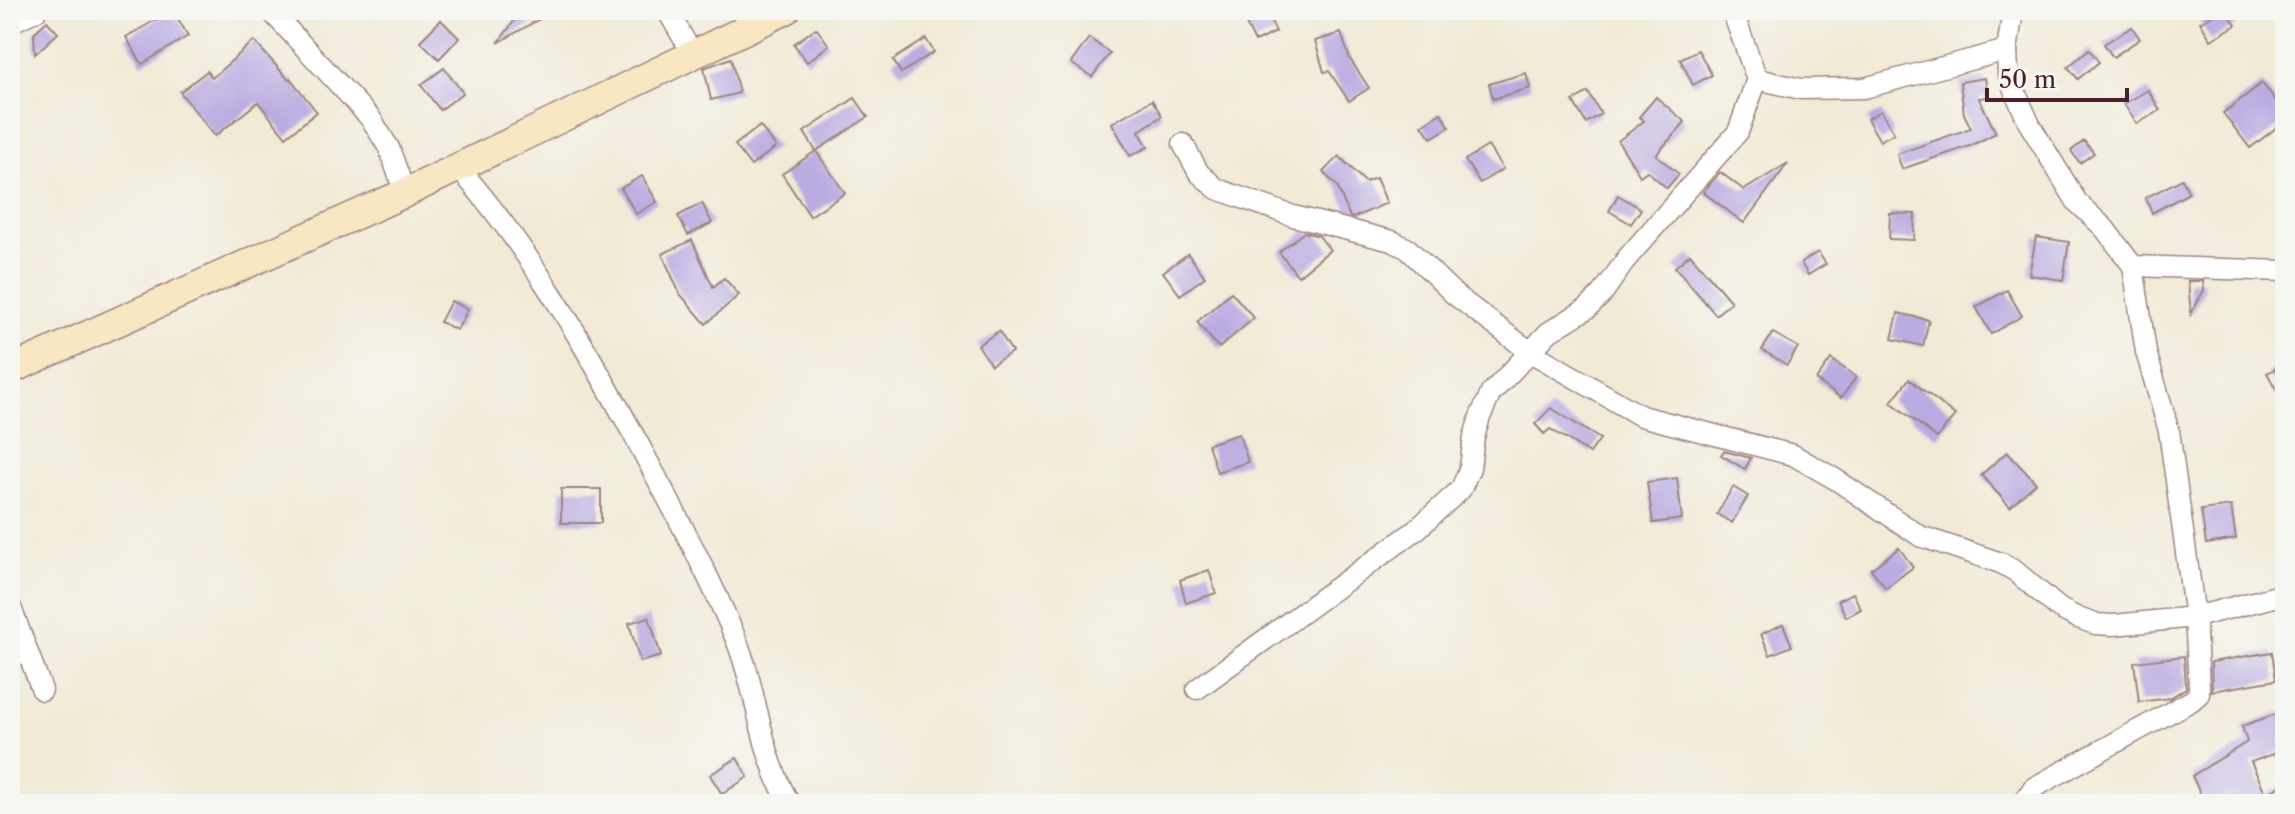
<svg xmlns="http://www.w3.org/2000/svg" width="2295" height="814" font-family="'Libre Caslon Text',serif">
	<style>
		.building { fill: #baabe1 }
		.lines { fill: none; stroke-linecap: round; stroke-linejoin: round }
		.street-casing { stroke: #9e8480; stroke-width: 23 }
		.secondary-casing { stroke: #9e8480; stroke-width: 31 }
		.street { stroke: #fff; stroke-width: 20 }
		.secondary { stroke: #f9e7c3; stroke-width: 28 }
	</style>
	<rect width="100%" height="100%" fill="#f6f6f2"/>
	<filter id="ink" filterUnits="userSpaceOnUse"><feTurbulence type="fractalNoise" baseFrequency=".0125" numOctaves="2"/><feDisplacementMap in="SourceGraphic" scale="16" xChannelSelector="R" yChannelSelector="G"/><feConvolveMatrix kernelMatrix="1 2 1 2 8 2 1 2 1" color-interpolation-filters="sRGB"/></filter>
	<filter id="wash" filterUnits="userSpaceOnUse"><feTurbulence type="fractalNoise" baseFrequency=".006" numOctaves="4" result="noise"/><feDisplacementMap in="SourceGraphic" scale="32" xChannelSelector="R" yChannelSelector="G"/><feGaussianBlur stdDeviation="1.8" result="paint"/><feColorMatrix in="noise" values="0 0 0 0 0 0 0 0 0 0 0 0 0 0 0 0 0 1.4 0 .05"/><feComposite in="paint" operator="in"/></filter>
	<g filter="url(#wash)">
		<rect width="100%" height="100%" fill="#f1ead6"/>
		<g id="blocks">
			<!-- building -->
			<g class="building">
				<path d="M173 10 188 36 142 64 126 37Z"/>
				<path d="M513 10H555L498 43 517 17Z"/>
				<path d="M1239 10H1266L1276 32 1255 42Z"/>
				<path d="M2220 10H2226L2236 25 2211 40 2200 22Z"/>
				<path d="M441 20 459 38 439 59 420 41Z"/>
				<path d="M47 21 58 33 35 54 34 33Z"/>
				<path d="M2132 27 2140 39 2113 57 2104 44Z"/>
				<path d="M816 28 829 45 807 62 794 44Z"/>
				<path d="M1341 33 1350 59 1369 88 1349 101 1329 71 1324 72 1315 41Z"/>
				<path d="M1089 38 1110 53 1092 77 1071 63Z"/>
				<path d="M926 39 934 52 901 73 893 60Z"/>
				<path d="M254 41 288 79 290 78 317 112 286 137 258 102 215 136 180 92 207 71 212 78Z"/>
				<path d="M2089 49 2099 62 2078 79 2068 67Z"/>
				<path d="M1698 50 1712 75 1693 85 1680 59Z"/>
				<path d="M731 58 739 93 711 100 704 68Z"/>
				<path d="M444 68 463 93 440 110 421 85Z"/>
				<path d="M1526 73 1530 88 1493 99 1489 84Z"/>
				<path d="M1985 78 1988 97 1979 98 1996 133 1970 146 1902 169 1897 154 1971 128 1964 114 1960 82Z"/>
				<path d="M2262 83 2285 112V121L2250 148 2223 113Z"/>
				<path d="M2148 90 2160 110 2137 124 2124 104Z"/>
				<path d="M1588 92 1601 114 1586 123 1573 101Z"/>
				<path d="M1656 97 1685 122 1656 155 1679 174 1667 188 1647 171 1640 176 1618 141 1644 121 1639 117Z"/>
				<path d="M855 98 868 117 816 151 804 132Z"/>
				<path d="M1152 100 1162 116 1139 131 1148 147 1130 156 1112 123Z"/>
				<path d="M1881 111 1894 133 1880 141 1867 119Z"/>
				<path d="M1441 113 1450 127 1431 138 1422 125Z"/>
				<path d="M760 126 776 147 751 166 735 145Z"/>
				<path d="M2084 141 2094 153 2080 163 2071 151Z"/>
				<path d="M1488 146 1503 169 1480 183 1465 160Z"/>
				<path d="M816 151 845 193 810 216 782 174Z"/>
				<path d="M1339 156 1365 182 1376 178 1387 203 1353 218 1350 217 1337 186 1323 172Z"/>
				<path d="M1788 163 1744 223 1703 192 1720 172 1744 190Z"/>
				<path d="M642 176 657 202 636 214 621 188Z"/>
				<path d="M2182 179 2189 193 2152 213 2145 198Z"/>
				<path d="M1618 195 1641 209 1631 224 1609 211Z"/>
				<path d="M702 203 712 223 688 235 678 216Z"/>
				<path d="M1890 213 1915 214 1914 240 1889 239Z"/>
				<path d="M1304 232 1319 236 1330 250 1298 276 1279 252Z"/>
				<path d="M2036 237 2069 242 2063 280 2029 275Z"/>
				<path d="M692 240 713 287 724 278 739 295 706 324 680 294 662 254Z"/>
				<path d="M1818 252 1826 264 1808 275 1801 263Z"/>
				<path d="M1188 254 1205 277 1180 295 1163 272Z"/>
				<path d="M1690 254 1731 302 1716 315 1675 267Z"/>
				<path d="M2188 281H2203L2204 290 2191 314Z"/>
				<path d="M2007 290 2022 316 1991 334 1976 307Z"/>
				<path d="M1231 292 1254 318 1219 348 1197 322Z"/>
				<path d="M451 301 468 309 457 330 440 322Z"/>
				<path d="M1898 313 1929 320 1923 346 1892 339Z"/>
				<path d="M999 331 1012 352 991 365 978 345Z"/>
				<path d="M1773 333 1798 347 1787 365 1762 350Z"/>
				<path d="M1831 359 1856 377 1841 398 1816 380Z"/>
				<path d="M2285 364V404L2267 373Z"/>
				<path d="M1909 379 1955 415 1937 438 1891 402Z"/>
				<path d="M1551 408 1600 439 1590 453 1550 429 1544 434 1535 424Z"/>
				<path d="M1239 434 1248 462 1217 472 1208 444Z"/>
				<path d="M1724 451 1751 458 1745 469 1721 455Z"/>
				<path d="M2007 452 2036 483 2010 507 1981 475Z"/>
				<path d="M1677 478 1682 519 1653 523 1647 482Z"/>
				<path d="M1733 487 1748 496 1732 523 1717 514Z"/>
				<rect x="561" y="489" width="40" height="34"/>
				<path d="M2231 506 2236 539 2206 544 2201 510Z"/>
				<path d="M1899 548 1913 567 1886 588 1871 569Z"/>
				<path d="M1209 570 1216 593 1186 603 1180 580Z"/>
				<path d="M1853 593 1861 609 1846 617 1838 600Z"/>
				<path d="M649 617 661 656 640 662 629 623Z"/>
				<path d="M1783 624 1792 646 1770 655 1761 634Z"/>
				<path d="M2272 652 2276 680 2212 691 2211 662Z"/>
				<path d="M2184 656 2186 688 2170 698 2139 702 2134 662Z"/>
				<path d="M2285 711V750L2251 762 2266 794 2285 784V804H2205L2192 776 2247 742 2242 726Z"/>
				<path d="M737 758 748 777 722 794 710 775Z"/>
			</g>
		</g>
	</g>
	<g filter="url(#ink)">
		<use href="#blocks" fill-opacity="0" stroke="#9e8480" stroke-width="2"/>
		<g class="lines">
			<!-- street casing -->
			<g class="street-casing">
				<g id="street">
					<path d="M270 10 371 119 389 148 405 193"/>
					<path d="M667 10 692 53"/>
					<path d="M2013 10 2007 50 2008 73 2015 92 2030 125 2077 202 2105 229 2133 266 2146 352 2169 431 2195 617 2199 686V694L2191 701 2033 788 2023 804"/>
					<path d="M10 23 37 10"/>
					<path d="M1757 79 1801 89 1864 88 2007 50"/>
					<path d="M1183 144 1199 173 1217 189 1293 216 1392 241 1408 249 1455 295 1529 351 1641 416 1793 455 1835 479 1920 536 2001 563 2015 571 2060 609 2078 618 2095 624 2114 625 2195 617 2285 594"/>
					<path d="M457 166C530 249 584 344 637 441 671 505 707 570 735 637 758 691 759 752 790 804"/>
					<path d="M2133 266 2285 271"/>
					<path d="M10 605 42 690"/>
					<path d="M1197 689 1416 530 1461 489 1470 468 1474 437 1480 417 1491 393 1549 332 1588 308 1602 294 1628 257 1738 132 1757 79 1732 10"/>
				</g>
			</g>
			<!-- secondary casing -->
			<g class="secondary-casing">
				<path id="secondary" d="M10 370 405 193 786 10"/>
			</g>
			<!-- street -->
			<use href="#street" class="street"/>
			<!-- secondary -->
			<use href="#secondary" class="secondary"/>
		</g>
	</g>
	<!-- margin -->
	<rect width="2295" height="814" fill="none" stroke="#f6f6f2" stroke-width="40"/>
	<!-- scale -->
	<path d="M1987 88v12h140v-12" fill="none" stroke="#4a1f2b" stroke-width="4"/>
	<text x="1999" y="88" font-size="24" fill="#4a1f2b" stroke="#f6f6f2" stroke-width="6" paint-order="stroke">50 m</text>
</svg>
